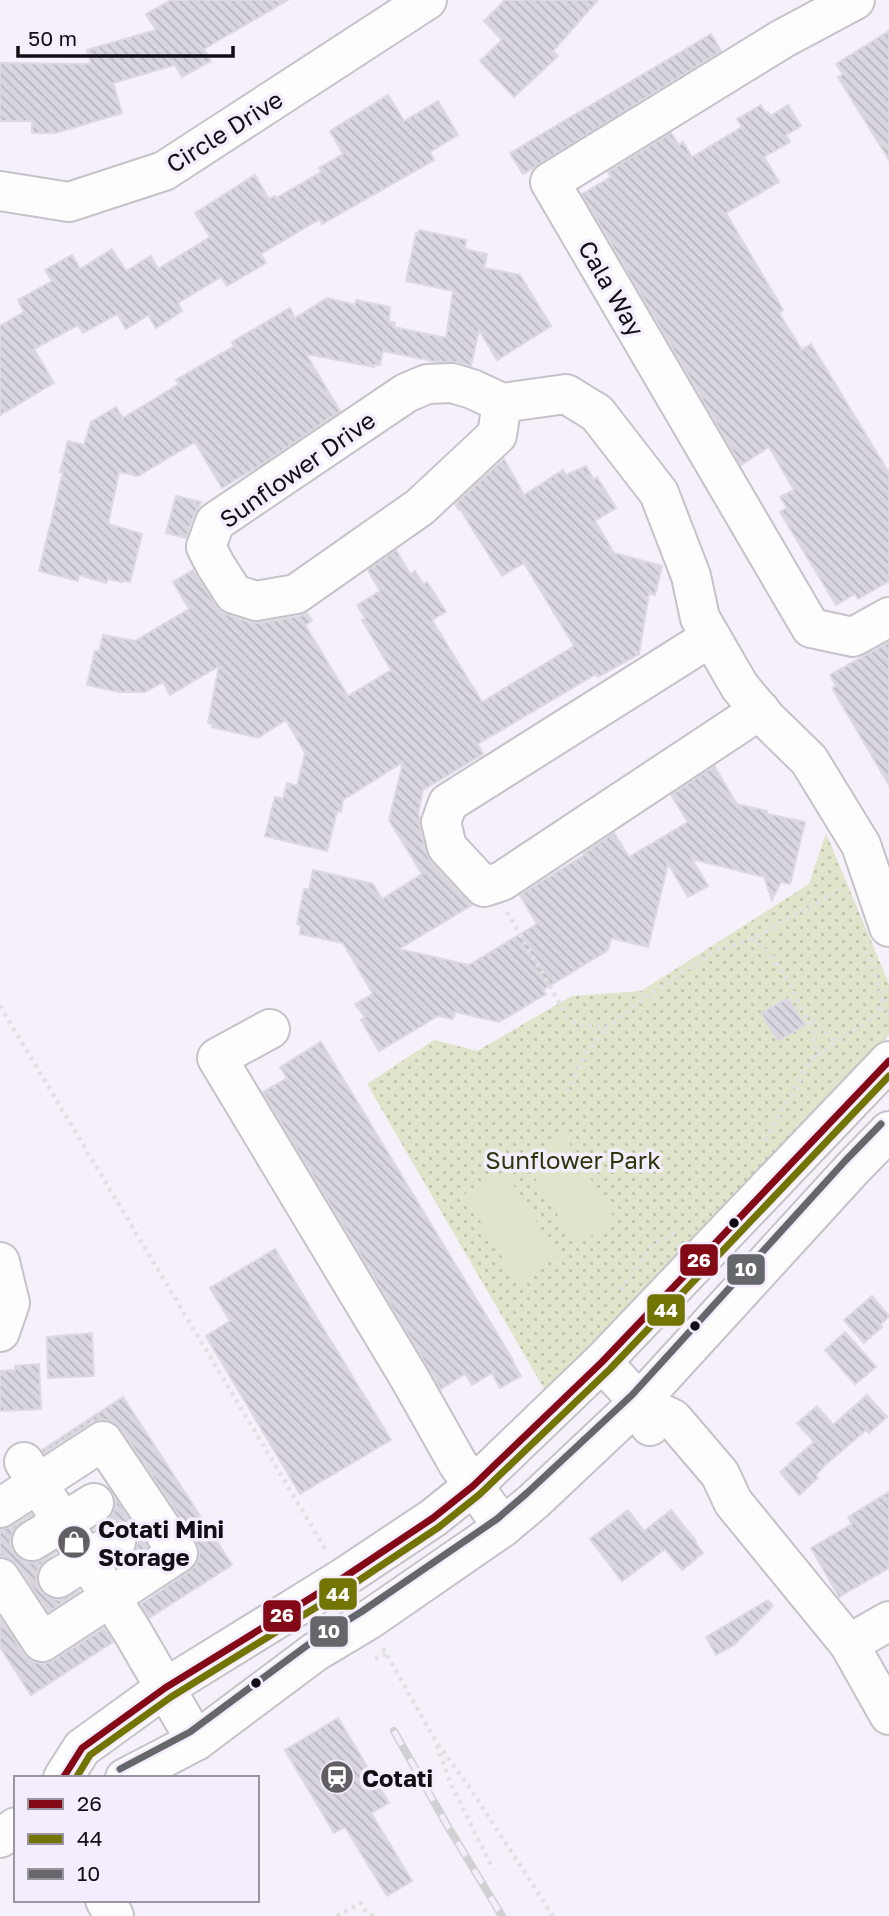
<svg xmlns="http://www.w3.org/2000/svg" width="889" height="1916" font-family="'Golos Text',sans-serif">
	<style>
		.park { fill: url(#park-dots) }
		.pitch { fill: #e0e4ca }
		.building { fill: url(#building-back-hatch); stroke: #ddd9e1; stroke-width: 2 }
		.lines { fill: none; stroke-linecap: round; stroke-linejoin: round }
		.minor-casing { stroke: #c5c2c9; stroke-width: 42 }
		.major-casing { stroke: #c5c2c9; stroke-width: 42 }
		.path { stroke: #e1e1e3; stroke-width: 4.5; stroke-dasharray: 3.5 5; stroke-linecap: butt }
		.minor { stroke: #fefdfe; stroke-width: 38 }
		.major { stroke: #fefdfe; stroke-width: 38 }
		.rail-casing { stroke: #d1d0d3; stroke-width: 8 }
		.rail { stroke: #f4edfd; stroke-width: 5; stroke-dasharray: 16; stroke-linecap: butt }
		.bus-1-casing { stroke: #f4edfd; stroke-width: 12 }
		.bus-2-casing { stroke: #f4edfd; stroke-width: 12 }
		.bus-3-casing { stroke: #f4edfd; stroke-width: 12 }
		.bus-1 { stroke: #840916; stroke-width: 7 }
		.bus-2 { stroke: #727501; stroke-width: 7 }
		.bus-3 { stroke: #65676a; stroke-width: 7 }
		.bus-dot { fill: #110f14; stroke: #f4edfd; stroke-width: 2.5 }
		.labels { text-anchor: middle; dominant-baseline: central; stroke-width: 7; stroke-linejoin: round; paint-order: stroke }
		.street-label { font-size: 24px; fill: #110f14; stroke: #f4edfd }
		.park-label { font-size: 24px; fill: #2d350b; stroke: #f4edfd }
		.poi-label { font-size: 24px; font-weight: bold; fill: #110f14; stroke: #f4edfd; text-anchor: start }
		.line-badge { stroke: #f4edfd; stroke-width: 2.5 }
		.badge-label { font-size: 19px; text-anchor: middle; font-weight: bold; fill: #fff }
	</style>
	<defs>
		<pattern id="park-dots" width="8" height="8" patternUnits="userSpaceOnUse" patternTransform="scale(1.75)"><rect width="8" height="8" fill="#e0e4ca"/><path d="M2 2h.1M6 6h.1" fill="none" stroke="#bfc2ad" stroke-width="1.8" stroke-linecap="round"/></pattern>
		<pattern id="building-back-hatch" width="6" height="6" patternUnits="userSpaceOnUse" patternTransform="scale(1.75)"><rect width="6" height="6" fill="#dad6e0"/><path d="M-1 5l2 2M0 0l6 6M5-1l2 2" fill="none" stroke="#bab6bf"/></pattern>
	</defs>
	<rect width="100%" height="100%" fill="#f5f0fa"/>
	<!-- park -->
	<path class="park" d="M826 833 889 984V1035L546 1392 367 1084 434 1040 477 1051 572 996 641 991 809 884Z"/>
	<!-- pitch -->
	<g class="pitch">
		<path d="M564 1134 616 1221 576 1245 523 1158Z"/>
		<path d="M505 1171 558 1257 517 1282 464 1194Z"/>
	</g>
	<!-- building -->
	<g class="building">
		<path d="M171 0H288L204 49 211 61 182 77 175 65 113 83 122 113 56 133H32V121H0V63L91 64 87 50 156 30 146 14Z"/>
		<path d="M505 0H598L553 51 558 56 514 97 480 61 502 40 484 21Z"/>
		<path d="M889 31V160L838 77 843 74 836 64Z"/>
		<path d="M711 34 721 51 523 174 510 153Z"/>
		<path d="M388 95 404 121 438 101 458 135 430 152 434 160 322 224 320 219 261 254 266 263 227 286 221 277 178 303 182 311 156 328 148 315 126 329 117 314 83 333 78 325 34 349 54 383 0 415V326L24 312 18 300 52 281 45 270 72 255 80 269 112 249 126 271 151 256 158 269 210 237 195 213 255 175 269 199 275 196 276 198 321 172 319 168 343 154 330 131Z"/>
		<path d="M761 105 766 113 768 112 770 116 788 105 801 126 786 135 790 142 764 157 779 182 726 213 783 310 779 313 802 350 811 344 889 473V581L858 599 855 594 836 605 780 512 787 508 780 497 794 490 769 447 741 465 582 194 611 177 608 172 671 133 679 145 683 142 692 157 742 127 737 119Z"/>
		<path d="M419 230 466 240 465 249 487 254 484 268 520 275 551 326 497 360 479 330 471 366 458 362H437L383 351 380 365H374V367L306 354 340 411 261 465 222 488 195 442 138 476 119 472 108 524 142 534 130 582 122 580V582L108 579 106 583 79 575 78 581 39 571 63 472H60L68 441 84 445 91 422 116 407 123 418 179 384 176 380 234 346 232 342 290 308 295 318 327 298 355 305 356 300 390 307 389 321 395 323 394 327 446 338 453 291 406 281 416 233H418Z"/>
		<path d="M504 459 524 495 563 470 566 475 586 466 594 480 597 477 616 508 595 521 614 553 662 566 655 595 649 593 639 654 598 677 596 674 478 744 483 754 423 790 418 814 420 818V827L426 853 431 862 472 905 399 949 469 965 537 924 520 895 584 855 583 854 614 833 629 857 688 822 671 795 714 766 737 804 767 811V814L805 822 790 884 781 882 772 900 764 877 692 859 708 886 688 897 668 864 648 947 611 938 608 950 543 990 546 994 499 1022 455 1012 453 1019 438 1016 379 1051 361 1020 365 1017 355 1004 373 994 343 943 300 934 301 925 297 924 304 889 309 890 313 870 373 884 382 899 422 874 389 820 403 762 343 800 341 812 337 811 327 851 265 836 275 797 283 799 287 783 297 786 305 753 286 720 258 738 212 727 213 724 208 723 219 666 170 695 163 682 145 692H119L87 685 95 651 99 652 103 635 135 641 189 609 173 582 193 570 216 606 222 613 249 622 259 623 300 616 307 613 312 621 305 625 348 696 391 670 362 620 365 618 357 605 380 591 368 570 396 550 410 574 415 571 423 584 427 582 446 612 432 620 482 702 574 646 524 563 502 576 460 509 459 510 455 504Z"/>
		<path d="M176 496 201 502 194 515 186 538 166 533Z"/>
		<path d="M889 642V785L832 688 836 686 830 675Z"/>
		<path d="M788 998 805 1025 778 1041 761 1013Z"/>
		<path d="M321 1042 513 1360 512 1361 521 1376 500 1388 492 1373 472 1385 465 1374 441 1389 263 1092 287 1078 280 1067Z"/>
		<path d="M275 1249 391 1440 300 1494 206 1336 230 1321 210 1288Z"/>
		<path d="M872 1296 889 1316 880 1325 882 1327 864 1343 844 1320Z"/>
		<path d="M845 1332 876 1367 855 1384 825 1350Z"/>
		<path d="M92 1333 94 1376 48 1378 47 1337Z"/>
		<path d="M39 1364 41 1409 0 1411V1371L15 1370V1366Z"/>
		<path d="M867 1395 887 1417 869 1433 866 1430 825 1465 816 1475 818 1478 799 1495 780 1472 814 1442 797 1423 817 1406 833 1425Z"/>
		<path d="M123 1397 232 1565 149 1618 141 1604 190 1571 197 1563 200 1552 196 1541 121 1429 113 1422 102 1419 92 1422 44 1453 42 1450Z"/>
		<path d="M889 1492V1568L839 1597 811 1548 852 1524 848 1517Z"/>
		<path d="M115 1497 148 1547 130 1559 136 1552 138 1541 135 1531 127 1523 115 1520 93 1529 105 1522 113 1514 116 1503Z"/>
		<path d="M628 1510 644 1531 671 1510 696 1541 695 1542 703 1553 682 1570 665 1549 622 1581 590 1539Z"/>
		<path d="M31 1514 32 1515 21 1522 13 1531 10 1542 14 1553 22 1560 32 1563 43 1560 56 1552 39 1567 36 1578 39 1589 47 1597 59 1600 80 1591 48 1612 18 1565 10 1559 0 1556V1530L12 1526Z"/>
		<path d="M768 1600 773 1606 734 1645 716 1655 706 1637Z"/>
		<path d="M0 1618 24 1654 33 1662 44 1664 54 1660 104 1628 113 1642 31 1695 0 1647Z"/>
		<path d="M338 1718 389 1803 371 1813 412 1881 387 1896 345 1827 334 1833 285 1750Z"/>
	</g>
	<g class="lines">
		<!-- minor casing -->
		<g class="minor-casing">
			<g id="minor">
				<path d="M855 0 782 39 550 182 811 628 853 637 889 617"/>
				<path d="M0 191 69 202 164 171 427 0"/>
				<path d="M502 403 497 435 420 507 296 594 256 601 234 594 216 566 206 547 215 522 406 393 427 384 452 383 472 389 502 403 566 394 597 413 659 493 691 576 700 618 740 687 766 718 809 760 861 845 889 927"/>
				<path d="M711 637 448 803 441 822 447 847 484 887 502 881 760 710"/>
				<path d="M270 1029 217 1058 410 1379 458 1464 503 1527"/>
				<path d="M0 1262 10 1303 0 1332"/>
				<path d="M602 1362 639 1402 650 1426"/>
				<path d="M639 1402 673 1419 720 1474 733 1502 849 1644 889 1715"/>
				<path d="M24 1462 132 1631 196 1741"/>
				<path d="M0 1508 103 1441 178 1553 42 1642 0 1578"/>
				<path d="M32 1541 94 1503"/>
				<path d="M58 1578 116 1542"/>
				<path d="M849 1644 889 1621"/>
				<path d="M105 1900 114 1916"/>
			</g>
		</g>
		<!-- major casing -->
		<g class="major-casing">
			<g id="major">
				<path d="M63 1778 82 1748 165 1688 343 1578 433 1518 473 1486 602 1362 889 1061"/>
				<path d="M125 1778 196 1741 315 1652 367 1621 503 1527 534 1501 639 1402 853 1168 889 1131"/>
				<path d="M0 1838 16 1827"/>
			</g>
		</g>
		<!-- path -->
		<g class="path">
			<path d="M507 912 567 1016 577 1024 606 1028 643 999 712 953 752 939 841 890"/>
			<path d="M752 939 769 952 789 982 814 1035 816 1057"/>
			<path d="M0 1006 326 1550"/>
			<path d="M879 1008 889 1013"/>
			<path d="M806 1014 836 1043"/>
			<path d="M567 1092 585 1055 606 1028"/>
			<path d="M764 1140 791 1097 810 1060 876 1016 882 1001 878 984 866 952"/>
			<path d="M621 1290 651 1247 679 1229"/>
			<path d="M383 1648 435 1740 470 1788 553 1916"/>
			<path d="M375 1659 386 1654"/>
			<path d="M437 1745 450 1782 493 1869"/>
			<path d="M337 1916 361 1903 366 1912 374 1916"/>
		</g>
		<!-- minor -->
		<use href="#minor" class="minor"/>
		<!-- major -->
		<use href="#major" class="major"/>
		<!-- rail casing -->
		<g class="rail-casing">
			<path id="rail" d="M394 1731 447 1825 502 1916"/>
		</g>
		<!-- rail -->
		<use href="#rail" class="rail"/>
		<!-- bus-1 casing -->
		<g class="bus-1-casing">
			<path id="bus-1" d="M63 1778 82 1748 165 1688 343 1578 433 1518 473 1486 602 1362 889 1061"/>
		</g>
		<!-- bus-2 casing -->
		<g class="bus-2-casing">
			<path id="bus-2" d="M76 1778 90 1755 171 1697 349 1587 439 1527 480 1494 610 1369 889 1076"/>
		</g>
		<!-- bus-3 casing -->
		<g class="bus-3-casing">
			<path id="bus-3" d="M120 1769 190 1732 309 1644 361 1612 497 1519 527 1493 632 1395 845 1161 881 1124"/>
		</g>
		<!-- bus-1 -->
		<use href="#bus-1" class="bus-1"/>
		<!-- bus-2 -->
		<use href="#bus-2" class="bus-2"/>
		<!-- bus-3 -->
		<use href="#bus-3" class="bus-3"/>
	</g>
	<!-- icons -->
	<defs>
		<g id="shop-disc" transform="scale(1.75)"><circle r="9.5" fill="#615e64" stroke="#f4edfd"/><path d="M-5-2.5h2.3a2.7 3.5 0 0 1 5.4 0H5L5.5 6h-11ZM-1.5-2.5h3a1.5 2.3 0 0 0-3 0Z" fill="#fff"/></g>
		<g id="station-disc" transform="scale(1.75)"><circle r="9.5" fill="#615e64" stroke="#f4edfd"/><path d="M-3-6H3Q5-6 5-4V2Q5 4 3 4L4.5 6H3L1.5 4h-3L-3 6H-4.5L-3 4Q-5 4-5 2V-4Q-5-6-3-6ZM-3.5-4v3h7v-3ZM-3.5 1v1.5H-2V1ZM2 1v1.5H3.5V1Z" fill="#fff"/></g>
	</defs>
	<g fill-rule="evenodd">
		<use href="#shop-disc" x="74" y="1542"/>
		<use href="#station-disc" x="337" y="1777"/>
	</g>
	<!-- markers -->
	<g class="bus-dot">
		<circle cx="734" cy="1223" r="6"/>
		<circle cx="695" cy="1326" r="6"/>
		<circle cx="256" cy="1683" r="6"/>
	</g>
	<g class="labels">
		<!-- street labels -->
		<g class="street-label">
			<text transform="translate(224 131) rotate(-32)">Circle Drive</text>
			<text transform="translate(612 288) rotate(60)">Cala Way</text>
			<text transform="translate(297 469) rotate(-35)">Sunflower Drive</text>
		</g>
		<!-- park labels -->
		<g class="park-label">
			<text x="573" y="1159">Sunflower Park</text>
		</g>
		<!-- poi labels -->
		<g class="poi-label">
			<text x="98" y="1528">Cotati Mini<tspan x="98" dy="28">Storage</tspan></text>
			<text x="362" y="1777">Cotati</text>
		</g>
	</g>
	<g class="line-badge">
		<rect x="679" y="1243" width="40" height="34" rx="7" fill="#840916"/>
		<rect x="726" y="1253" width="40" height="33" rx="7" fill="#65676a"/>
		<rect x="646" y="1293" width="40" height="34" rx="7" fill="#727501"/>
		<rect x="318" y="1577" width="40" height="34" rx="7" fill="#727501"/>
		<rect x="262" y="1599" width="40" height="34" rx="7" fill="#840916"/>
		<rect x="309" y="1615" width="40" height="33" rx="7" fill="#65676a"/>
	</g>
	<g class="badge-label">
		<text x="699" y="1267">26</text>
		<text x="746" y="1276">10</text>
		<text x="666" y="1317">44</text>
		<text x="338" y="1601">44</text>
		<text x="282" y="1622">26</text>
		<text x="329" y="1638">10</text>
	</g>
	<!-- legend -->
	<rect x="14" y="1776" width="245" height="126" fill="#f4edfd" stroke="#9994a0" stroke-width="2"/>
	<rect x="28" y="1799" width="35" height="10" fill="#840916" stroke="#9994a0" stroke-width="2"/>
	<text x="77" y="1811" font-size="21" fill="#110f14">26</text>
	<rect x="28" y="1834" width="35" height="10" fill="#727501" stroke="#9994a0" stroke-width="2"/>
	<text x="77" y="1846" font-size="21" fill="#110f14">44</text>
	<rect x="28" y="1869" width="35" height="10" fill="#65676a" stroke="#9994a0" stroke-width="2"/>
	<text x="77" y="1881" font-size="21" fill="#110f14">10</text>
	<!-- scale -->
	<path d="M18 46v10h215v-10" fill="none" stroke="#110f14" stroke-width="3.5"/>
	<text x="28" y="46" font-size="21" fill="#110f14" stroke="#f4edfd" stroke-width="5" paint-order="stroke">50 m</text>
</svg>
